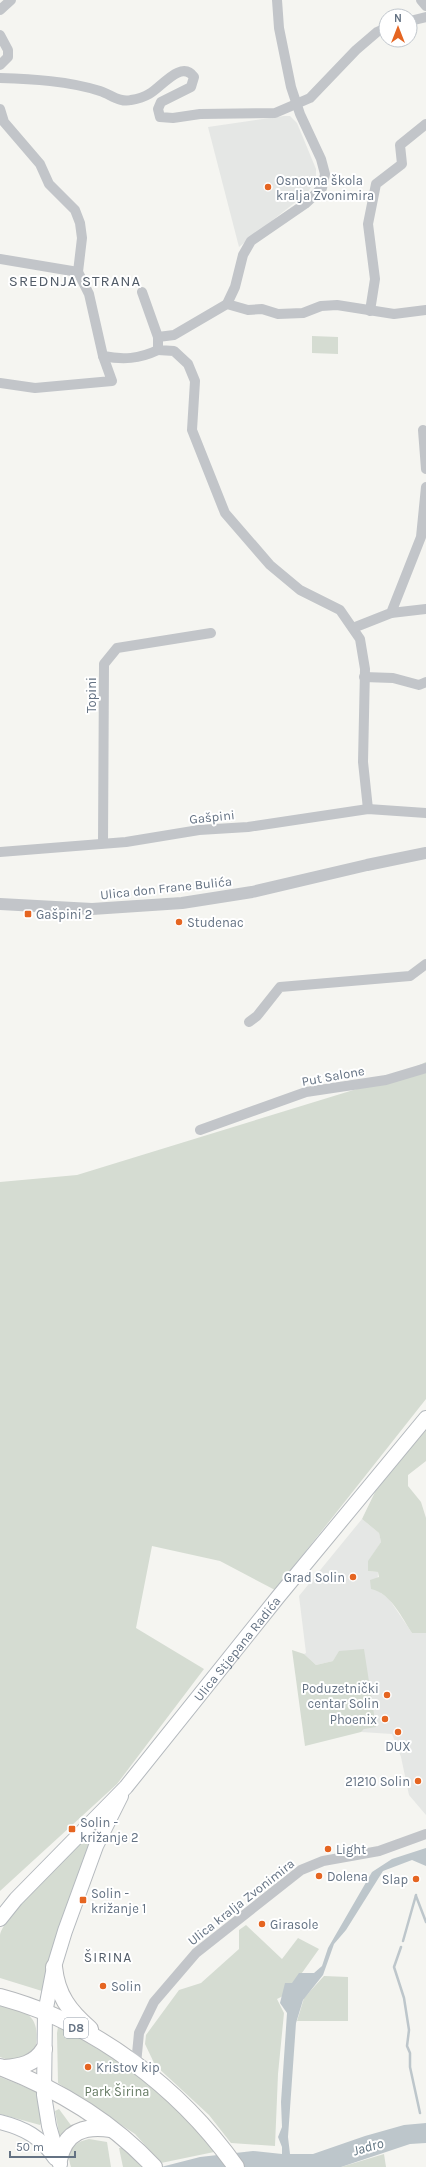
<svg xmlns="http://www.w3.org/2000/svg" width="426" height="2167" font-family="Karla,sans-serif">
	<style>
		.built { fill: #e5e7e5 }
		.green { fill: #d5dcd2 }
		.water { fill: #bdc6cb }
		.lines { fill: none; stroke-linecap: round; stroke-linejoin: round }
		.stream { stroke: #bdc6cb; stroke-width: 2.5 }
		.secondary-casing { stroke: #b4b9be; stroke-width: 16 }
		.trunk-casing { stroke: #b5b8bb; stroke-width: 18 }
		.minor { stroke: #c2c5c9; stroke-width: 10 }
		.tertiary { stroke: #c2c5c9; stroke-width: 12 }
		.secondary { stroke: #fff; stroke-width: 14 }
		.trunk { stroke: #fff; stroke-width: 16 }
		.poi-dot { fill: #e56521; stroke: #fff; stroke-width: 1.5 }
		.labels { text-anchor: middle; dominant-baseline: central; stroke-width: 4; stroke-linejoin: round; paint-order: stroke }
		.shield { fill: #fff; stroke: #929ca8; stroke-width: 1 }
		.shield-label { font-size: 12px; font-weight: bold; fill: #647283 }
		.poi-label { font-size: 13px; fill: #647283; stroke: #fff; text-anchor: start }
		.street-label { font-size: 13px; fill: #647283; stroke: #fff }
		.park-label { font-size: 13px; fill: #657a63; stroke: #fff }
		.neighbourhood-label { font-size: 14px; letter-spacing: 1px; fill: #525c68; stroke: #fff }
		.water-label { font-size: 14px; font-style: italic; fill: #5f7380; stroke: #fff }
		.quarter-label { font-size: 15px; letter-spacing: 1px; fill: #525c68; stroke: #fff }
	</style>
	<rect width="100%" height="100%" fill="#f5f5f1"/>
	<!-- built -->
	<g class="built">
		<path d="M284 116H290L297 123 316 169V180L307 193 239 247 208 127Z"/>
		<path d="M362 1519 379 1533 381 1542 368 1562V1571L378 1572 377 1590 389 1599 412 1633H426V1815L409 1795 401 1757 392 1734 361 1732 374 1717 333 1661 316 1665 304 1654 306 1653 299 1596Z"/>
	</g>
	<!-- green -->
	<g class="green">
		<path d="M312 336 338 337V354L312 353Z"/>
		<path d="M426 1062V1399L275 1590 220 1561 152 1546 136 1628 204 1669 117 1784 0 1891V1182L77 1175 386 1080Z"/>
		<path d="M426 1429V1461L408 1475V1486L421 1502 426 1518V1633H412C402 1618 391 1593 371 1589L370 1580 379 1577 378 1572 368 1571V1561L381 1542 379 1533 362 1519 376 1490Z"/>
		<path d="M364 1649 376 1727 364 1729 361 1732 305 1746 292 1650 304 1654 316 1665 333 1661 339 1651Z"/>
		<path d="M103 1821 61 1927 42 1991 0 1978C0 1964 0 1948 0 1935 4 1914 84 1840 103 1821Z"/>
		<path d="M246 1925 282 1959 298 1938 319 1949 287 1994 277 1999 284 2013 278 2074 275 2146 231 2143 209 2115 155 2065 145 2044 146 2035 179 1990 201 1983 239 1949V1930Z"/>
		<path d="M324 1976 348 1977V2021H297L304 1998Z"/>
		<path d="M0 2003C30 2012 41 2017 35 2051L14 2062 0 2057Z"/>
		<path d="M60 2026 134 2071 187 2117 214 2152 161 2163 135 2134 58 2083 57 2033 58 2027Z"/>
		<path d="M0 2077 40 2093 42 2122 40 2125 0 2114Z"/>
		<path d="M59 2109 73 2128 60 2139 55 2111Z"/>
		<path d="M89 2139 107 2142 111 2167H71C65 2151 74 2142 89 2139Z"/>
		<path d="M119 2148H122L143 2167H123Z"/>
		<path d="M384 2154 386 2167H341Z"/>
	</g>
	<!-- water -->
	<path class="water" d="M426 1848V1866L412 1860 383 1871 346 1930 334 1944 323 1975 303 2000 296 2023 288 2137 290 2154H313L365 2136 404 2125 426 2123V2143L410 2144 341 2167H161L200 2157 253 2151 282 2154V2147L278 2137 282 2127 281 2102 287 2013 280 2003 285 1983H292L299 1973H314L322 1966 328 1948 372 1872 392 1859Z"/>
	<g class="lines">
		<!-- stream -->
		<g class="stream">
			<path d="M416 1896 426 1922"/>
			<path d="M403 1941 416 1895"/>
			<path d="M401 1947 394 1967 404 1998 409 2030 407 2046 410 2053V2067L420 2113"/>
		</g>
		<!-- secondary casing -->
		<g class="secondary-casing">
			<g id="secondary">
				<path id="s1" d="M0 1919 16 1899 126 1787 278 1597 426 1418"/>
				<path d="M0 2122C24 2128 41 2137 55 2158"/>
				<path d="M60 2164 49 2126 44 2095 45 2013 54 1967 65 1931 96 1846 121 1796"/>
			</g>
		</g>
		<!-- trunk casing -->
		<g class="trunk-casing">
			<g id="trunk">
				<path d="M54 1967C57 1995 69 2011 90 2029"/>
				<path d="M0 1997C94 2022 180 2088 236 2167"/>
				<path d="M0 2067C57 2089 112 2122 154 2167"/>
				<path d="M4 2068C20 2067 35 2064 44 2049"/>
				<path d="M59 2160C65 2131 85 2125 111 2129"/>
			</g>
		</g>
		<!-- minor -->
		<g class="minor">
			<path d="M421 0 426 6"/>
			<path d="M0 10 11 0"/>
			<path d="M410 21 426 17"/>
			<path d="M0 35 8 50V57L0 65"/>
			<path d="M0 78C32 79 69 81 100 91 110 94 120 103 131 100 137 99 144 97 149 94 161 88 181 59 194 77L191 87 161 102 158 109 160 117 173 118 200 114 275 113 310 98 356 50 377 32 386 28"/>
			<path d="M0 109 4 122 40 164 49 184 75 210 80 223 82 238 78 272"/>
			<path d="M0 259 78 272 89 294 103 356C123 360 139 359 158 350"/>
			<path d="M142 292 158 337V350L174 351 188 364 195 381 192 430 225 513 270 565 300 590 340 610 360 639 365 669 363 762 368 809"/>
			<path d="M227 304 235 287 243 255 251 241 305 204 322 188 325 174 321 159 300 114 291 87 279 28 277 0"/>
			<path d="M370 311 375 279 368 224 376 184 402 164 400 145 426 124"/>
			<path d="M158 337 174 335 227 304 248 310 262 309 278 314 303 313 321 306 337 305 394 314 426 310"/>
			<path d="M0 383 35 388 112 381 103 356"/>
			<path d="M423 430 426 469"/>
			<path d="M391 613 426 609"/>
			<path d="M353 628 391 613 421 537 426 487"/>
			<path d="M364 677 393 678 419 685 426 682"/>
			<path d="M103 843 104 664 117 648 211 633"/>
			<path d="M0 852 126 842 199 830 248 827 368 809 426 813"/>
			<path d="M249 1022 257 1016 280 987 410 976 426 964"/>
			<path d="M200 1130 306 1092 386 1080 426 1068"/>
			<path d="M136 2064 139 2033 154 2002 196 1953 301 1870 323 1861 379 1851 426 1834"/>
		</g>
		<!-- tertiary -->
		<path class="tertiary" d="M0 904 92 909 182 903 252 892 367 865 426 853"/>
		<!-- secondary -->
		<use href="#secondary" class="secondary"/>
		<!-- trunk -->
		<use href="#trunk" class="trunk"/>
	</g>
	<!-- markers -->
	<g class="poi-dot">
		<circle cx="268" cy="187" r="4"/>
		<rect x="24" y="910" width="8" height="8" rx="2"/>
		<circle cx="179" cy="922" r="4"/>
		<circle cx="353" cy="1577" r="4"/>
		<circle cx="387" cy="1695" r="4"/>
		<circle cx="385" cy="1719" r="4"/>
		<circle cx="398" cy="1732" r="4"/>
		<circle cx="418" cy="1781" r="4"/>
		<rect x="68" y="1825" width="8" height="8" rx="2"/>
		<circle cx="328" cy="1849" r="4"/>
		<circle cx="319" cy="1876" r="4"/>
		<circle cx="416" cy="1879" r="4"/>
		<rect x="79" y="1896" width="8" height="8" rx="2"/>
		<circle cx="262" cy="1924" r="4"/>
		<circle cx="103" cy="1986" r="4"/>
		<circle cx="88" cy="2067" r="4"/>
	</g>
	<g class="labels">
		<!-- shield labels -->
		<rect class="shield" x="64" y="2018" width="24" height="20" rx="3"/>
		<g class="shield-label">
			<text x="76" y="2028">D8</text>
		</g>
		<!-- poi labels -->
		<g class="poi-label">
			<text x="276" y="180">Osnovna škola<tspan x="276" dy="15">kralja Zvonimira</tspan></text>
			<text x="36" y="914">Gašpini 2</text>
			<text x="187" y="922">Studenac</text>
			<text x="345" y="1577" text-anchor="end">Grad Solin</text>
			<text x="379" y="1688" text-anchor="end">Poduzetnički<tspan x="379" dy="15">centar Solin</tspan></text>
			<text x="377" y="1719" text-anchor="end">Phoenix</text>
			<text x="398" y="1746" text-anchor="middle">DUX</text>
			<text x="410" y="1781" text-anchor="end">21210 Solin</text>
			<text x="80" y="1822">Solin -<tspan x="80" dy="15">križanje 2</tspan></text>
			<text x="336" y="1849">Light</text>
			<text x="327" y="1876">Dolena</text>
			<text x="408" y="1879" text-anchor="end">Slap</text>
			<text x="91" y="1893">Solin -<tspan x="91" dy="15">križanje 1</tspan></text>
			<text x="270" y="1924">Girasole</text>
			<text x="111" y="1986">Solin</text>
			<text x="96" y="2067">Kristov kip</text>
		</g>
		<!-- street labels -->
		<g class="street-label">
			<text transform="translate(91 695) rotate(-90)">Topini</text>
			<text transform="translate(212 817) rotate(-6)">Gašpini</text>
			<text transform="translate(166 888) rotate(-6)">Ulica don Frane Bulića</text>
			<text transform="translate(333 1076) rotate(-10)">Put Salone</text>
			<text stroke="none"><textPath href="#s1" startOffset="360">Ulica Stjepana Radića</textPath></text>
			<text transform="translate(241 1902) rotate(-38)">Ulica kralja Zvonimira</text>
		</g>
		<!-- park labels -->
		<g class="park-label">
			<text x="117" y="2091">Park Širina</text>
		</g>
		<!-- neighbourhood labels -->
		<g class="neighbourhood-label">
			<text x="108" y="1957">ŠIRINA</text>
		</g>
		<!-- water labels -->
		<g class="water-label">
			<text transform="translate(368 2147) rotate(-16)">Jadro</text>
		</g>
		<!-- quarter labels -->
		<g class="quarter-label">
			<text x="75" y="281">SREDNJA STRANA</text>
		</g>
	</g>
	<!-- north arrow -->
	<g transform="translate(398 28)"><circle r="19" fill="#ffffff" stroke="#c1c7cd"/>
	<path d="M0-3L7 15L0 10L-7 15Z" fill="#e56521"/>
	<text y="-6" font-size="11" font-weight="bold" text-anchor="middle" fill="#647283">N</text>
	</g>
	<!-- scale -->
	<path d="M10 2151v6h65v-6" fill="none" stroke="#647283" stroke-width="2"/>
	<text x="16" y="2151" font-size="12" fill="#647283" stroke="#ffffff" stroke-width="3" paint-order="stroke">50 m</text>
</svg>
